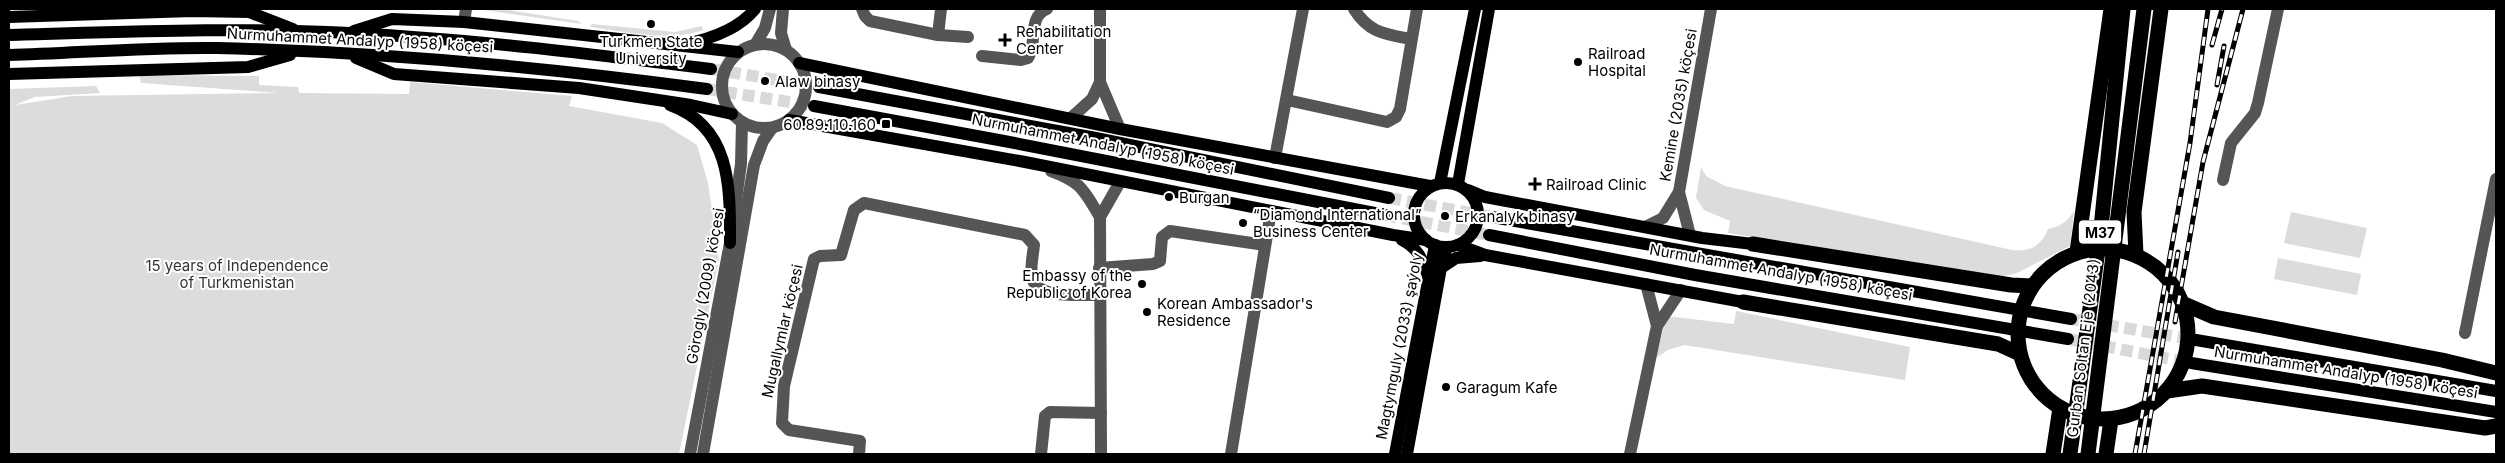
<svg xmlns="http://www.w3.org/2000/svg" width="2505" height="463" font-family="Inter,sans-serif">
	<style>
		.green { fill: #dcdcdc }
		.lines { fill: none; stroke-linecap: round; stroke-linejoin: round }
		.major-tunnel { stroke: #d9d9d9; stroke-width: 12; stroke-dasharray: 12 6; stroke-linecap: butt }
		.minor { stroke: #555; stroke-width: 12 }
		.major { stroke: #000; stroke-width: 12 }
		.highway { stroke: #000; stroke-width: 15 }
		.rail-casing { stroke: #000; stroke-width: 5 }
		.rail { stroke: #fff; stroke-width: 3; stroke-dasharray: 9; stroke-linecap: butt }
		.poi-dot { fill: #000; stroke: #fff; stroke-width: 2 }
		.labels { text-anchor: middle; dominant-baseline: central; stroke-width: 4; stroke-linejoin: round; paint-order: stroke }
		.shield { fill: #fff; stroke: #4c4c4c; stroke-width: 1 }
		.shield-label { font-size: 14px; font-weight: bold; fill: #000 }
		.poi-label { font-size: 15px; fill: #000; stroke: #fff; text-anchor: start }
		.street-label { font-size: 15px; fill: #000; stroke: #fff }
		.park-label { font-size: 15px; fill: #333; stroke: #fff }
	</style>
	<rect width="100%" height="100%" fill="#fff"/>
	<!-- green -->
	<g class="green">
		<path d="M476 9H502L578 21 582 24Z"/>
		<path d="M592 24 675 32 702 26 703 30C669 43 625 31 590 27Z"/>
		<path d="M139 75 259 76V85L298 87 299 93 409 94 410 82 572 96 569 106 662 123 697 145 708 183 719 259 679 454H9V89L96 86 100 93 35 97 15 105 72 96 279 93 141 83Z"/>
		<path d="M1701 167 1706 176 1725 186 2012 250C2030 252 2041 246 2048 229 2061 226 2067 222 2074 211L2070 246 2017 273 1999 277 1728 233 1730 221 1704 210 1696 198Z"/>
		<path d="M2291 212 2367 228 2360 258 2284 243Z"/>
		<path d="M2278 258 2361 274 2357 295 2274 279Z"/>
		<path d="M1736 311 1910 347 1905 380 1684 345 1668 350 1656 358 1666 316 1734 324Z"/>
	</g>
	<g class="lines">
		<!-- major-tunnel -->
		<g class="major-tunnel">
			<path d="M711 69 819 87"/>
			<path d="M707 89 814 106"/>
			<path d="M1389 198 1492 217"/>
			<path d="M1385 215 1489 235"/>
			<path d="M2071 319 2196 340"/>
			<path d="M2068 339 2191 363"/>
		</g>
		<!-- minor -->
		<g class="minor">
			<path d="M783 9 781 33 786 50"/>
			<path d="M862 9 865 16 870 21 938 35 968 37"/>
			<path d="M1100 9V82L1120 129"/>
			<path d="M1354 9C1369 33 1385 34 1411 39"/>
			<path d="M464 22 466 9"/>
			<path d="M938 35 941 9"/>
			<circle cx="764" cy="86" r="42"/>
			<path d="M755 45 765 28 770 9"/>
			<path d="M982 56 1021 60 1028 58C1038 42 1027 17 1047 9"/>
			<path d="M1287 100 1387 122 1396 117 1400 109 1417 9"/>
			<path d="M1071 118 1092 99 1100 82"/>
			<path d="M1275 158 1303 9"/>
			<path d="M1051 171C1082 182 1084 191 1100 217"/>
			<path d="M2223 180 2231 143 2255 113 2258 103 2278 9"/>
			<path d="M1645 227 1663 218 1679 192"/>
			<path d="M1690 235 1679 192 1711 9"/>
			<path d="M1099 268 1153 264 1160 261 1162 237 1170 231 1265 245"/>
			<path d="M1657 326 1681 290"/>
			<path d="M2465 333 2496 179"/>
			<path d="M690 454 730 243 741 164 742 122"/>
			<path d="M703 454 754 165 763 141 772 128"/>
			<path d="M859 454 860 441 789 430 782 423 784 386 814 259 820 256 841 255 854 210 864 203 1025 235 1034 245C1033 255 1030 268 1032 277 1036 300 1080 294 1099 295"/>
			<path d="M1041 454 1045 416 1050 412 1101 413"/>
			<path d="M1101 454 1100 217 1120 182"/>
			<path d="M1231 454 1271 211"/>
			<path d="M1630 454 1657 326 1646 284"/>
		</g>
		<!-- major -->
		<g class="major">
			<path d="M9 17 192 11 249 12 293 29"/>
			<path d="M354 31 392 19 464 22 738 52"/>
			<path d="M9 35C122 32 236 27 350 33 471 39 591 54 711 69"/>
			<path d="M685 44C710 39 738 30 755 9"/>
			<path d="M9 55C78 53 148 47 217 48 381 52 544 67 707 89"/>
			<path d="M356 58 394 74 579 88 691 105 732 114"/>
			<path d="M799 63 1120 129 1430 186"/>
			<path d="M9 74 248 67 290 55"/>
			<path d="M819 87 1096 138 1389 198"/>
			<path d="M670 105C732 127 730 189 730 243"/>
			<path d="M814 106 1004 141 1385 215"/>
			<path d="M789 120 1025 162 1393 235 1426 240"/>
			<circle cx="1446" cy="215" r="32"/>
			<path d="M1440 183 1475 9"/>
			<path d="M1458 184 1489 9"/>
			<path d="M1468 190 1485 197 1702 238 1753 244"/>
			<path d="M1492 217 2071 319"/>
			<path d="M1489 235 1695 275 2068 339"/>
			<path d="M1402 240C1419 249 1422 259 1428 276"/>
			<path d="M1458 245 1485 255 1743 302"/>
			<path d="M1441 268 1456 258 1480 256"/>
			<path d="M2196 340 2496 391"/>
			<path d="M2191 363 2496 412"/>
			<path d="M1395 454 1435 245"/>
			<path d="M1407 454 1441 268 1447 247"/>
		</g>
		<!-- highway -->
		<g class="highway">
			<path d="M1753 244 2011 285 2032 286"/>
			<circle cx="2103" cy="334" r="85"/>
			<path d="M2077 252 2111 9"/>
			<path d="M2136 254 2134 212 2161 9"/>
			<path d="M1743 302 1998 344 2020 354"/>
			<path d="M2184 304 2214 317 2442 360 2496 373"/>
			<path d="M2167 391 2202 386 2485 428 2496 426"/>
			<path d="M2053 454 2060 408"/>
			<path d="M2070 454 2101 228 2123 9"/>
			<path d="M2088 454 2144 9"/>
			<path d="M2106 454 2111 420"/>
		</g>
		<!-- rail casing -->
		<g class="rail-casing">
			<g id="rail">
				<path d="M2212 45 2222 9"/>
				<path d="M2217 85 2224 46"/>
				<path d="M2175 322 2203 162 2243 9"/>
				<path d="M2135 454 2190 143 2208 9"/>
				<path d="M2144 454 2178 252"/>
			</g>
		</g>
		<!-- rail -->
		<use href="#rail" class="rail"/>
	</g>
	<!-- markers -->
	<g class="poi-dot">
		<circle cx="651" cy="24" r="5"/>
		<path d="M1002.5 32.5h5v5h5v5h-5v5h-5v-5h-5v-5h5z"/>
		<circle cx="1578" cy="62" r="5"/>
		<circle cx="765" cy="81" r="5"/>
		<rect x="881" y="119" width="10" height="10" rx="2.5"/>
		<path d="M1532.5 176.5h5v5h5v5h-5v5h-5v-5h-5v-5h5z"/>
		<circle cx="1169" cy="197" r="5"/>
		<circle cx="1445" cy="216" r="5"/>
		<circle cx="1243" cy="223" r="5"/>
		<circle cx="1142" cy="284" r="5"/>
		<circle cx="1147" cy="312" r="5"/>
		<circle cx="1446" cy="387" r="5"/>
	</g>
	<g class="labels">
		<!-- shield labels -->
		<rect class="shield" x="2079" y="220.5" width="42" height="23" rx="4"/>
		<g class="shield-label">
			<text x="2100" y="232">M37</text>
		</g>
		<!-- poi labels -->
		<g class="poi-label">
			<text x="1016" y="31">Rehabilitation<tspan x="1016" dy="17">Center</tspan></text>
			<text x="651" y="41" text-anchor="middle">Turkmen State<tspan x="651" dy="17">University</tspan></text>
			<text x="1588" y="53">Railroad<tspan x="1588" dy="17">Hospital</tspan></text>
			<text x="775" y="81">Alaw binasy</text>
			<text x="876" y="124" text-anchor="end">60.89.110.160</text>
			<text x="1546" y="184">Railroad Clinic</text>
			<text x="1179" y="197">Burgan</text>
			<text x="1253" y="214">“Diamond International”<tspan x="1253" dy="17">Business Center</tspan></text>
			<text x="1455" y="216">Erkanalyk binasy</text>
			<text x="1132" y="275" text-anchor="end">Embassy of the<tspan x="1132" dy="17">Republic of Korea</tspan></text>
			<text x="1157" y="303">Korean Ambassador's<tspan x="1157" dy="17">Residence</tspan></text>
			<text x="1456" y="387">Garagum Kafe</text>
		</g>
		<!-- street labels -->
		<g class="street-label">
			<text transform="translate(360 40) rotate(3)">Nurmuhammet Andalyp (1958) köçesi</text>
			<text transform="translate(1678 105) rotate(-80)">Kemine (2035) köçesi</text>
			<text transform="translate(1103 144) rotate(11)">Nurmuhammet Andalyp (1958) köçesi</text>
			<text transform="translate(1781 272) rotate(10)">Nurmuhammet Andalyp (1958) köçesi</text>
			<text transform="translate(705 286) rotate(-80)">Görogly (2009) köçesi</text>
			<text transform="translate(782 331) rotate(-77)">Mugallymlar köçesi</text>
			<text transform="translate(1399 346) rotate(-79)">Magtymguly (2033) şaýoly</text>
			<text transform="translate(2083 348) rotate(-83)">Gurban Soltan Eje (2043)</text>
			<text transform="translate(2346 372) rotate(9)">Nurmuhammet Andalyp (1958) köçesi</text>
		</g>
		<!-- park labels -->
		<g class="park-label">
			<text x="237" y="265">15 years of Independence<tspan x="237" dy="17">of Turkmenistan</tspan></text>
		</g>
	</g>
	<!-- border -->
	<rect width="2505" height="463" fill="none" stroke="#000000" stroke-width="20"/>
</svg>
